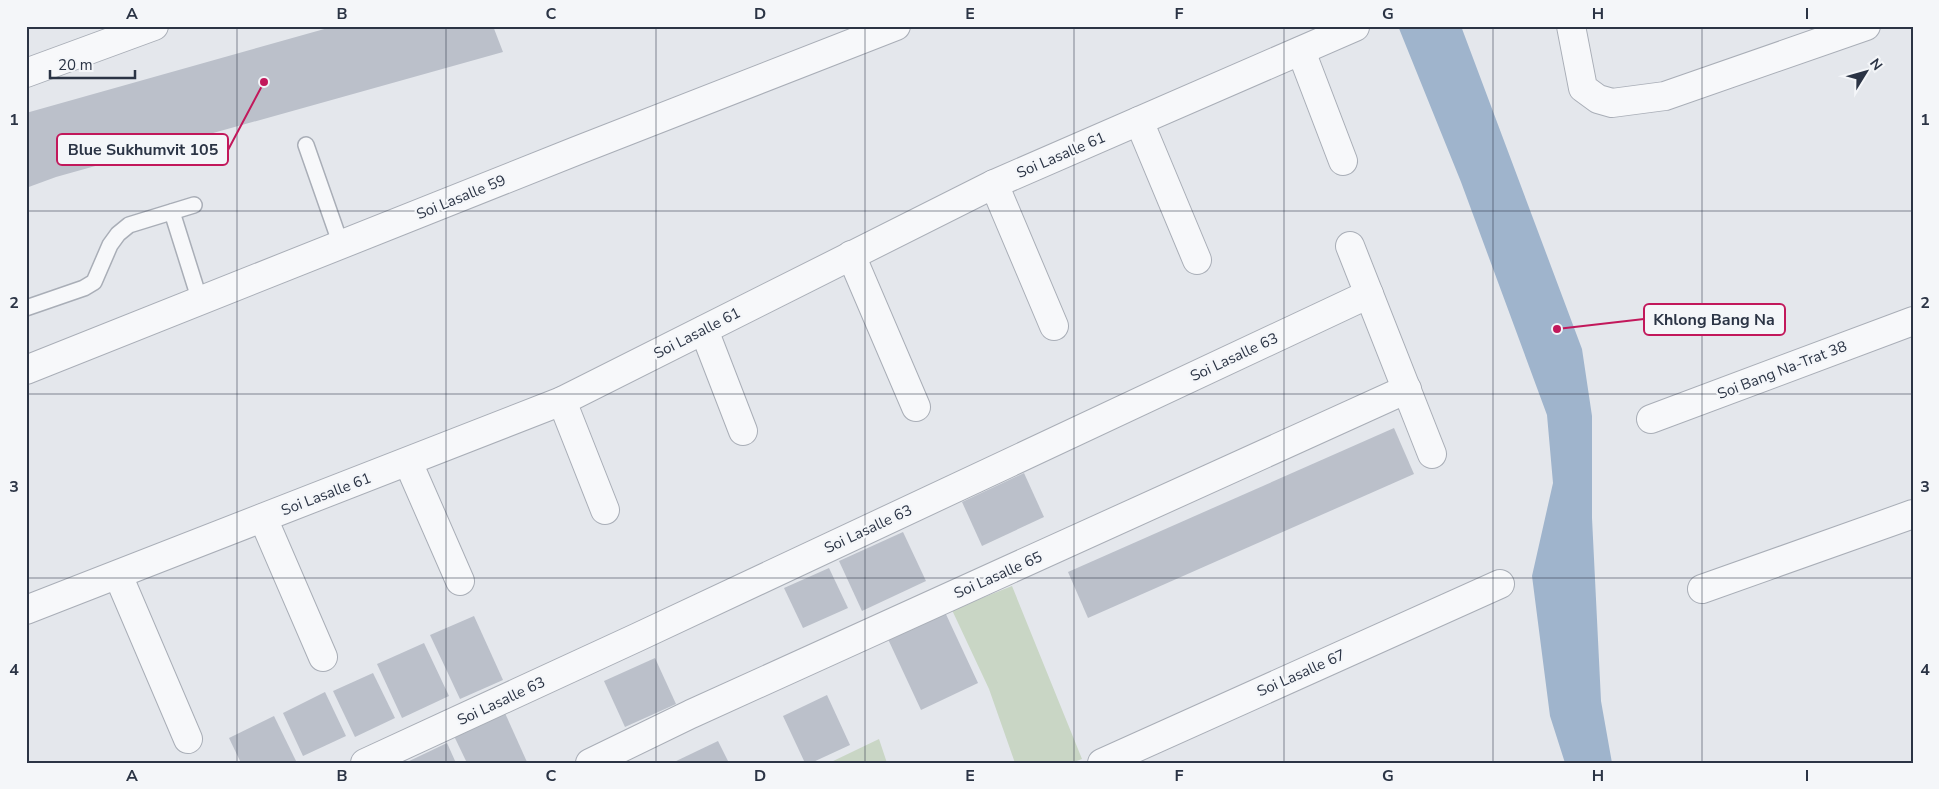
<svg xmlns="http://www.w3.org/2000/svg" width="1939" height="789" font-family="'Nunito Sans',sans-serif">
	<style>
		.green { fill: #c9d6c5 }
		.water { fill: #9fb4cc }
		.building { fill: #bbc0ca }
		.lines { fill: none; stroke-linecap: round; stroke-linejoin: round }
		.service-casing { stroke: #a9aeb7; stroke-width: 18 }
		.minor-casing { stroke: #a9aeb7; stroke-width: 30 }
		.service { stroke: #f7f8fa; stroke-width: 15 }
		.minor { stroke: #f7f8fa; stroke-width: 28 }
		.grid { fill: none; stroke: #2b3445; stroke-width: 1; stroke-opacity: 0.55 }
		.labels { text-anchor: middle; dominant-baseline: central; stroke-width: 4.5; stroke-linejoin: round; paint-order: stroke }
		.street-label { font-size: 15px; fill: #2b3445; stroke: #f4f6f9 }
		.leader { fill: none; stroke: #c2185b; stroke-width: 2 }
		.callout-dot { fill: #c2185b; stroke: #f4f6f9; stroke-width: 2 }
		.callout { fill: #f4f6f9; stroke: #c2185b; stroke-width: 2 }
		.callout-label { font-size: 16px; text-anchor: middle; font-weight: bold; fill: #2b3445 }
		.neatline { fill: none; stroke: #2b3445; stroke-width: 2 }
		.grid-label { font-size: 16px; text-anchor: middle; font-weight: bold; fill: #2b3445 }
	</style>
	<rect width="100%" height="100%" fill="#e4e7ec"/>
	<!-- green -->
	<g class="green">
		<path d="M1012 586 1082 759 1071 763H1015L989 689 952 610Z"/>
		<path d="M879 739 887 763H829Z"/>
	</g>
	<!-- water -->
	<path class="water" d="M1398 26H1461L1582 349 1592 416V518L1601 701 1612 763H1565L1550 716 1532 576 1553 483 1547 415 1461 182Z"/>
	<!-- building -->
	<g class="building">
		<path d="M335 26H493L503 52 56 177 26 188V113Z"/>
		<path d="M1394 428 1414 474 1088 618 1068 572Z"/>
		<path d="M1024 473 1044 517 982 546 962 502Z"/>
		<path d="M903 532 926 581 862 611 839 561Z"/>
		<path d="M829 568 848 608 803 628 784 588Z"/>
		<path d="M944 610 978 683 921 710 887 637Z"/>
		<path d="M474 616 503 680 460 699 430 635Z"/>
		<path d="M424 643 449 696 402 718 377 664Z"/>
		<path d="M655 658 676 704 625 727 604 681Z"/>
		<path d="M373 673 395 718 355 737 333 691Z"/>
		<path d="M325 692 346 736 303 756 283 713Z"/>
		<path d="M827 695 850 745 811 763H805L783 716Z"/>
		<path d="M505 713 527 762 467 763 454 736Z"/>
		<path d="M274 716 297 763H241L229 738Z"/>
		<path d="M718 741 729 763H672Z"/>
		<path d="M447 743 456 763H405Z"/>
	</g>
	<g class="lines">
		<!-- service casing -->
		<g class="service-casing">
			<g id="service">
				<path d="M306 145 341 245"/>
				<path d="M172 212 200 301"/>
				<path d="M26 308 84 288 94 282 110 245 118 234 129 225 194 205"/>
			</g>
		</g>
		<!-- minor casing -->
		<g class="minor-casing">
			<g id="minor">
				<path d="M1571 26 1583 88 1598 99 1612 103 1665 96 1866 26"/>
				<path d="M1301 51 1343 161"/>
				<path d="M26 73 154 26"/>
				<path d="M1139 121 1197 260"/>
				<path d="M994 184 1054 326"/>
				<path d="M1350 246 1432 454"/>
				<path d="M851 255 916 407"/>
				<path d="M704 330 743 431"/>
				<path d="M26 370 576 151 896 26"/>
				<path d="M562 401 605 510"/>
				<path d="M1651 419 1913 321"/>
				<path d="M408 462 460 581"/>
				<path d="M263 518 323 657"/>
				<path d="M118 575 188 739"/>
				<path d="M1702 589 1913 514"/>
				<path d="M26 610 562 401 994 184 1355 27"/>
				<path d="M365 763 638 637 1369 294"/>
				<path d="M590 763 691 714 1407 389"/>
				<path d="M1102 763 1500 584"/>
			</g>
		</g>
		<!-- service -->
		<use href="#service" class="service"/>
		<!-- minor -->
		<use href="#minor" class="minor"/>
	</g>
	<!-- grid -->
	<path class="grid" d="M237 26V763M446 26V763M656 26V763M865 26V763M1074 26V763M1284 26V763M1493 26V763M1702 26V763M26 211H1913M26 394H1913M26 578H1913"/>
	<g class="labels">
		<!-- street labels -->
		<g class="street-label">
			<text transform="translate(1061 155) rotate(-23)">Soi Lasalle 61</text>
			<text transform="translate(461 197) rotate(-22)">Soi Lasalle 59</text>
			<text transform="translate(697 333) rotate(-27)">Soi Lasalle 61</text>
			<text transform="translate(1234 357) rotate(-25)">Soi Lasalle 63</text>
			<text transform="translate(1782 370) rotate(-21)">Soi Bang Na-Trat 38</text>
			<text transform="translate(326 494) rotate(-21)">Soi Lasalle 61</text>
			<text transform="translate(868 529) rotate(-25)">Soi Lasalle 63</text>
			<text transform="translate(998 575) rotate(-24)">Soi Lasalle 65</text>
			<text transform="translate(1301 673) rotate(-24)">Soi Lasalle 67</text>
			<text transform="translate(501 701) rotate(-25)">Soi Lasalle 63</text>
		</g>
	</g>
	<!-- callouts -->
	<path class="leader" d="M264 82L228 150M1557 329L1644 319"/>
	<g class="callout-dot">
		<circle cx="264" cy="82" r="5"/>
		<circle cx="1557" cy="329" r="5"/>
	</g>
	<g class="callout">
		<rect x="57" y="134" width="171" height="31" rx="5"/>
		<rect x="1644" y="304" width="141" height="31" rx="5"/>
	</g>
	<g class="callout-label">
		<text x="143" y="155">Blue Sukhumvit 105</text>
		<text x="1714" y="325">Khlong Bang Na</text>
	</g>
	<!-- border -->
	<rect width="1939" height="789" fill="none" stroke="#f4f6f9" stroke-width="55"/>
	<!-- north arrow -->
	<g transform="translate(1866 72) rotate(53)" stroke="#f4f6f9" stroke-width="4" paint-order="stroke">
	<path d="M0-4L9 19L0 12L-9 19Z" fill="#2b3445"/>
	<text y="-8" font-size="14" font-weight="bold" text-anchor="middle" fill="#2b3445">N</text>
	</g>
	<!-- scale -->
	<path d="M50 70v8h85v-8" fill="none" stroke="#2b3445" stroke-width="2.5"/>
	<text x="58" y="70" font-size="15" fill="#2b3445" stroke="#f4f6f9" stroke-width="4" paint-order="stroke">20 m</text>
	<rect x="28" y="28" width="1884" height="734" class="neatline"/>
	<g class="grid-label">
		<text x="132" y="19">A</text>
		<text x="342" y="19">B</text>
		<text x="551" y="19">C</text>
		<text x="760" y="19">D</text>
		<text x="970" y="19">E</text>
		<text x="1179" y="19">F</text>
		<text x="1388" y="19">G</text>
		<text x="1598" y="19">H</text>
		<text x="1807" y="19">I</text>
		<text x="14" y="125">1</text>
		<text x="1925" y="125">1</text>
		<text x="14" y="308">2</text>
		<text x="1925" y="308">2</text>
		<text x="14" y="492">3</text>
		<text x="1925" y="492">3</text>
		<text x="14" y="675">4</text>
		<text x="1925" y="675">4</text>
		<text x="132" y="781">A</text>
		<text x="342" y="781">B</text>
		<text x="551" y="781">C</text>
		<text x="760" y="781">D</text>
		<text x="970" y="781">E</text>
		<text x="1179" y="781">F</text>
		<text x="1388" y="781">G</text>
		<text x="1598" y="781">H</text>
		<text x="1807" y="781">I</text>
	</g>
</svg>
